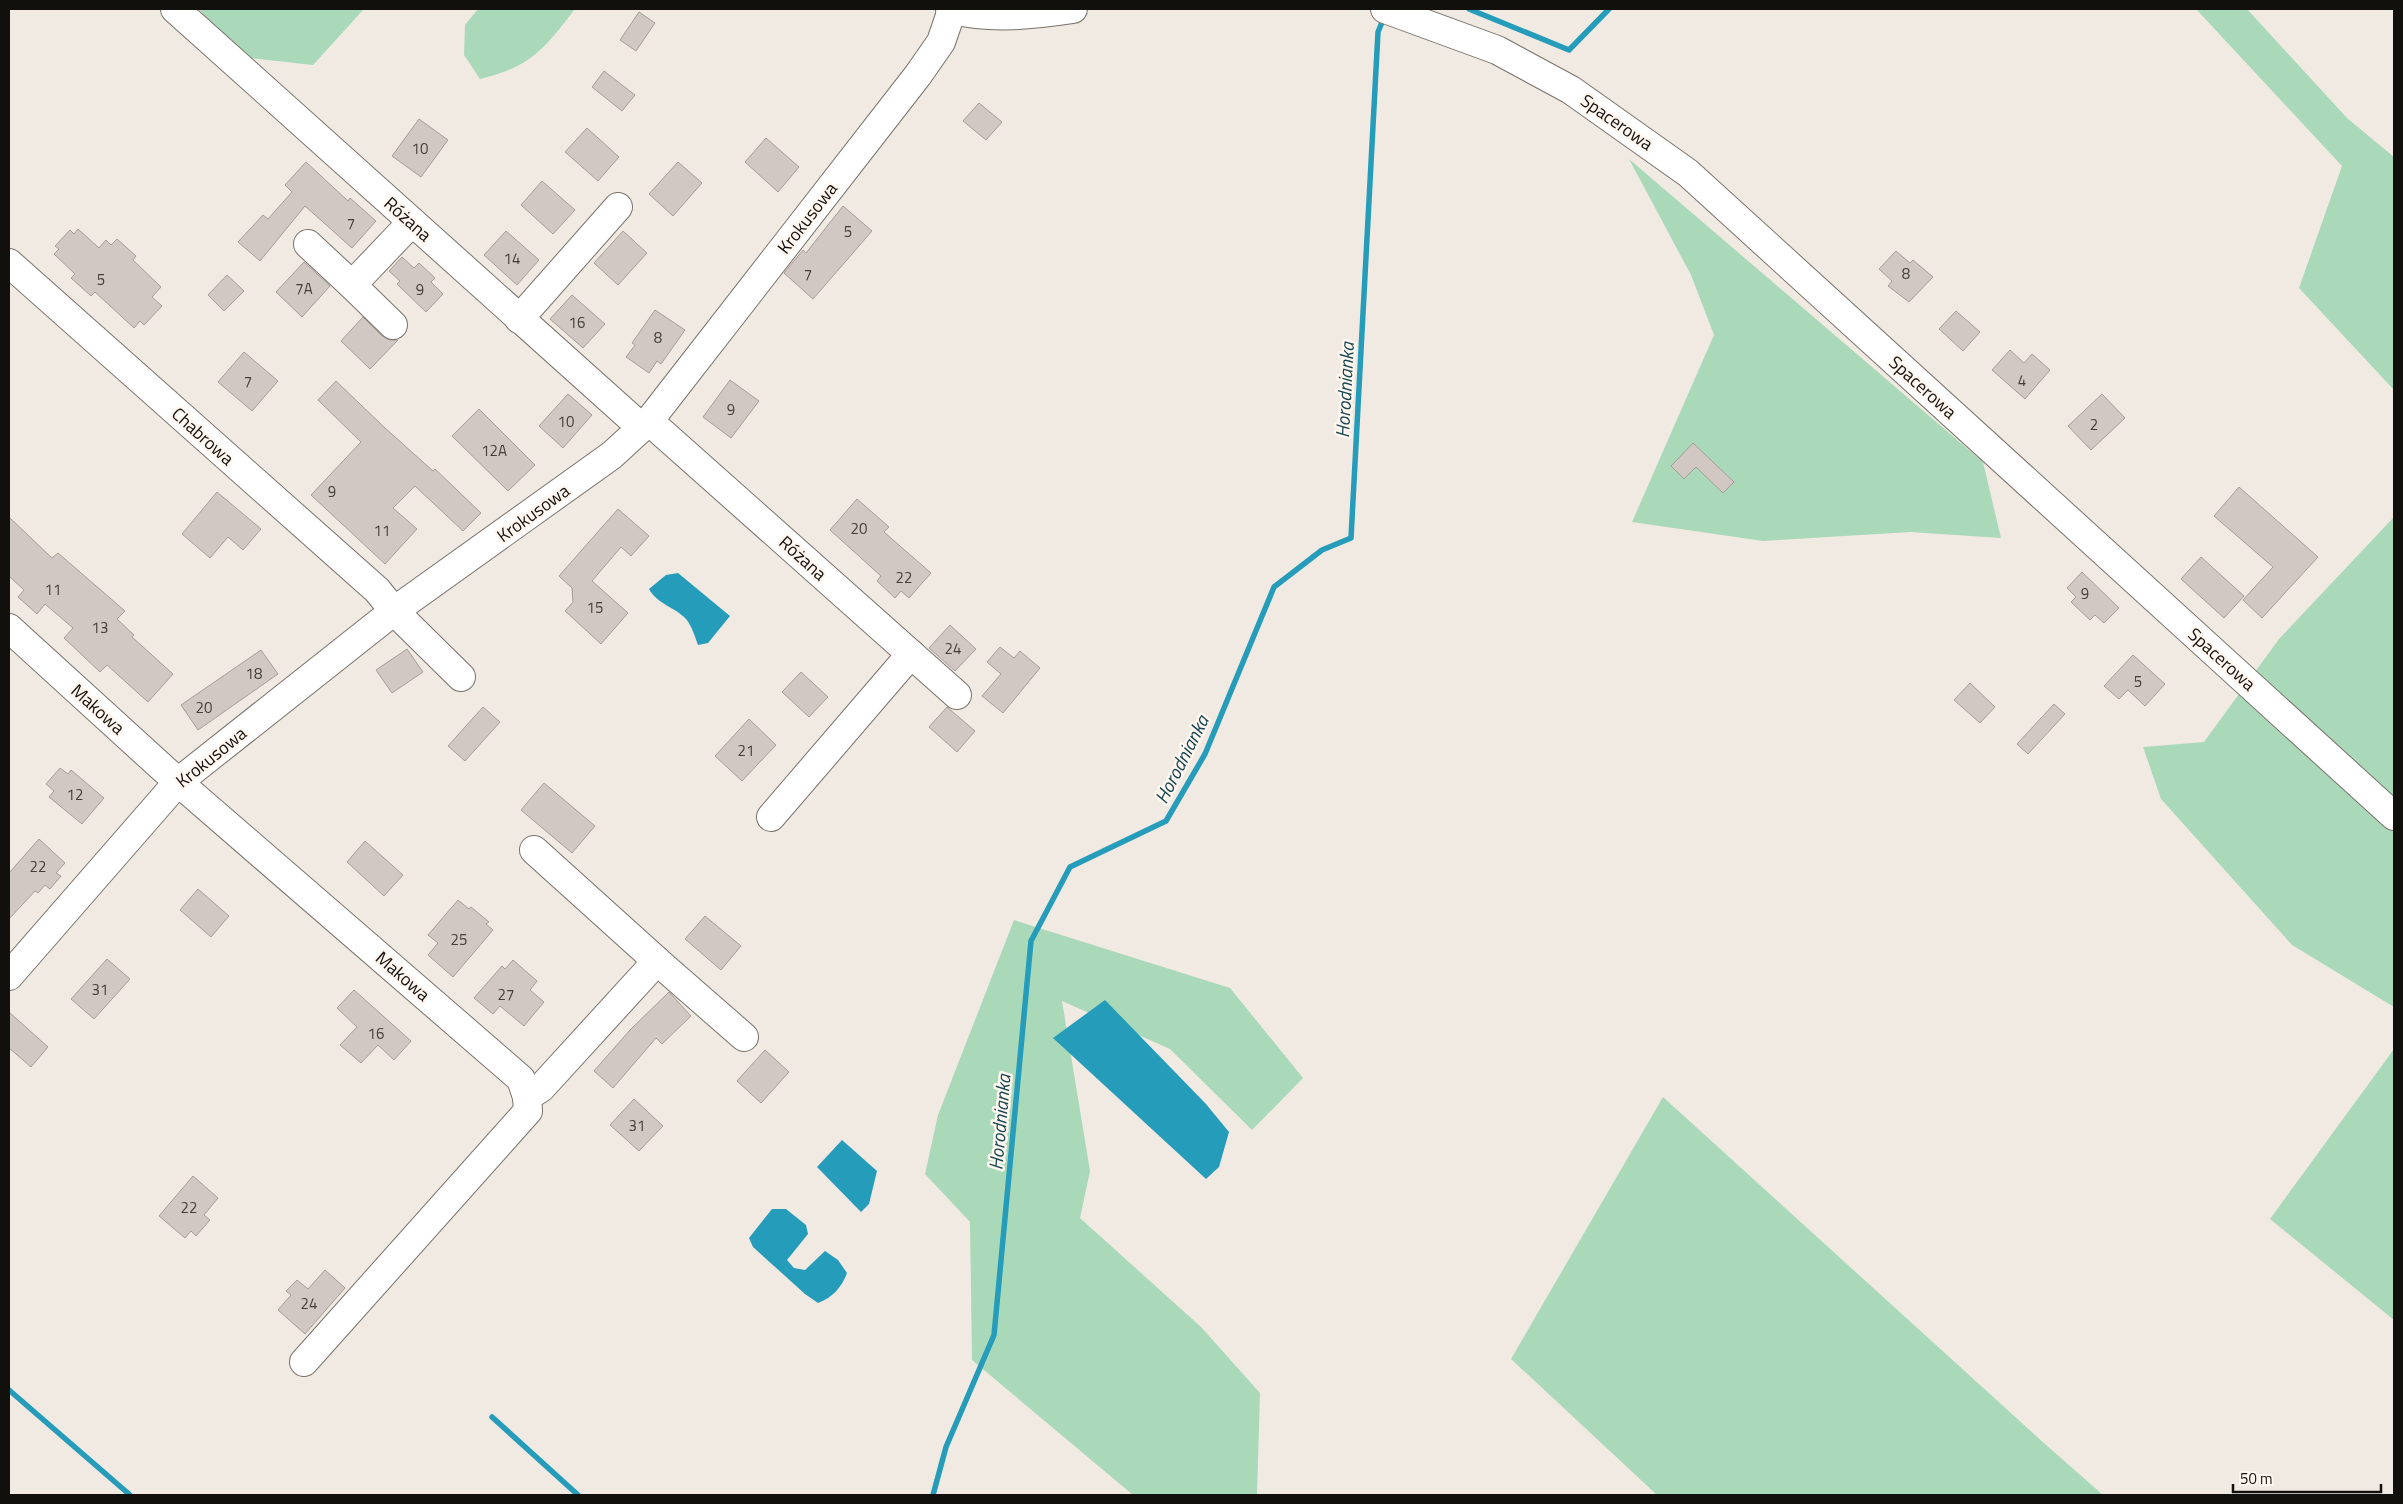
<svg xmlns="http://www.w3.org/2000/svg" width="2403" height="1504" font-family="'Titillium Web',sans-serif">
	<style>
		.green { fill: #aad9b9 }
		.water { fill: #259cba }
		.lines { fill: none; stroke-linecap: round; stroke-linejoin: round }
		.stream { stroke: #259cba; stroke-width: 5.5 }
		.building { fill: #d2c8c3; stroke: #a79d98 }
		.minor-casing { stroke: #79726b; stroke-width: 30 }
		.minor { stroke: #fff; stroke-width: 28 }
		.labels { text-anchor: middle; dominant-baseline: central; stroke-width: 5; stroke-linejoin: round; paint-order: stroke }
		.number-label { font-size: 15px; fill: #423e3a }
		.street-label { font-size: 18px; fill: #12100d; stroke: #fff7ef }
		.water-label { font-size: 19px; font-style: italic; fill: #154552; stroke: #fff7ef }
	</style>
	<rect width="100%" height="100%" fill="#f1eae2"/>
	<!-- green -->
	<g class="green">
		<path d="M199 9H364L313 65 239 57Z"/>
		<path d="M478 9H575C544 49 531 67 480 79L464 55 465 25Z"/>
		<path d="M2196 9H2247L2347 118 2394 157V390L2299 288 2342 166Z"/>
		<path d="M1629 159 1983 462 2001 538 1911 532 1763 541 1632 522 1714 335 1691 275Z"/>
		<path d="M2394 517V1007L2292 945 2161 799 2143 747 2204 742 2279 639Z"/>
		<path d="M1014 920 1230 988 1303 1078 1252 1130 1170 1049 1062 1001 1090 1171 1080 1218 1201 1327 1260 1393 1257 1495H1133L972 1360 970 1222 925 1174 938 1115Z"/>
		<path d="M2394 1049V1320L2270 1219Z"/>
		<path d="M1663 1097 2045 1444 2103 1495H1657L1511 1359Z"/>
	</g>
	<!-- water -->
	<g class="water">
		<path d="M678 573 730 616 708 643 698 645C695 637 692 626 686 619 675 607 657 604 649 589L666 575Z"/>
		<path d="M1105 1000 1206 1104 1229 1132 1219 1167 1206 1179 1053 1038Z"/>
		<path d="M842 1140 877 1171 869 1204 861 1212 817 1167Z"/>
		<path d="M772 1209H786L806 1225 808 1234 787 1260 794 1268 805 1270 825 1251 838 1260 847 1273C842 1287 832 1298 818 1303L805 1294 753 1247 749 1238Z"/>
	</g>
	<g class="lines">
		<!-- stream -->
		<g class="stream">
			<path d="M1469 9 1569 50 1609 9"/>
			<path d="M9 1390 130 1495"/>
			<path d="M492 1417 578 1495"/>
			<path d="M933 1495 946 1447 994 1335 1031 941 1070 867 1166 821 1205 754 1274 587 1322 550 1351 538 1378 32 1385 15"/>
		</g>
	</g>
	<!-- building -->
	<g class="building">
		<path d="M639 12 655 23 636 51 620 40Z"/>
		<path d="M604 71 635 95 622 111 592 87Z"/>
		<path d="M979 103 1002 122 986 140 963 121Z"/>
		<path d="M419 119 448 140 421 177 392 156Z"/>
		<path d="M587 128 619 157 598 181 565 152Z"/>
		<path d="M766 138 799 167 778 192 745 162Z"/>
		<path d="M306 162 348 201 350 198 376 221 352 248 305 206 260 261 238 242 263 215 268 219 292 192 285 185Z"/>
		<path d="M678 162 702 183 673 216 649 194Z"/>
		<path d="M542 181 575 210 553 234 521 205Z"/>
		<path d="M843 206 872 231 813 299 784 273 803 250 806 253Z"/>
		<path d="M78 229 99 248 106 240 111 245 117 239 136 256 133 260 161 287 152 297 162 306 144 325 140 321 134 328 95 292 91 296 71 278 75 274 54 254 59 249 55 246 70 230 74 234Z"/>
		<path d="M506 231 539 260 517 285 484 255Z"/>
		<path d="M623 231 647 253 618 285 594 263Z"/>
		<path d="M1896 251 1910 263 1913 260 1933 277 1909 302 1888 286 1892 281 1879 269Z"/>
		<path d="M402 257 414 268 419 263 435 278 431 282 443 294 426 312 397 284 400 281 389 271Z"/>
		<path d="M304 262 330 286 302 317 276 292Z"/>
		<path d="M227 275 244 291 224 311 208 295Z"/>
		<path d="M572 295 605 324 583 348 550 319Z"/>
		<path d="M655 310 685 330 661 364 657 361 649 373 626 357 635 345 632 343Z"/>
		<path d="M1956 311 1980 332 1963 351 1939 329Z"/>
		<path d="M363 317 382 336 390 340H398L370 369 341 341Z"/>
		<path d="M2010 350 2024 363 2032 354 2050 370 2025 399 1992 370Z"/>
		<path d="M244 352 278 381 252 411 218 382Z"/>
		<path d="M730 380 759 401 731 438 703 417Z"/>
		<path d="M336 381 384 427 433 471 435 469 481 513 463 531 415 486 393 508 417 529 385 564 311 495 361 442 318 400Z"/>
		<path d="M568 394 592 415 563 448 539 426Z"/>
		<path d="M2102 394 2125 418 2091 450 2068 426Z"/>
		<path d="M479 409 535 465 508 491 452 436Z"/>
		<path d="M1693 443 1734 482 1723 493 1696 467 1684 479 1671 466Z"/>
		<path d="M2239 487 2318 557 2262 618 2243 600 2273 567 2214 516Z"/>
		<path d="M217 492 261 529 243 550 228 537 210 558 182 534Z"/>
		<path d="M857 499 889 527 884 532 931 573 909 598 901 591 895 598 877 581 881 576 830 530Z"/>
		<path d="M618 509 649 536 631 556 621 547 592 581 628 613 601 644 565 611 573 602 572 588 559 576Z"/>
		<path d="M9 517 52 558 58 553 125 611 117 619 134 635 132 637 173 674 148 702 107 665 100 672 64 638 73 628 45 604 37 614 18 597 24 590 9 576Z"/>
		<path d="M2201 557 2244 596 2224 618 2181 579Z"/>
		<path d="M2082 572 2119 608 2104 623 2095 615 2090 620 2071 602 2076 597 2067 588Z"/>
		<path d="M950 625 976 649 955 671 929 648Z"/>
		<path d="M1000 647 1014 658 1020 651 1040 668 1003 713 982 696 1001 674 987 662Z"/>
		<path d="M407 649 423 672 392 693 376 670Z"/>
		<path d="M261 650 278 674 198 730 181 705Z"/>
		<path d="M2133 655 2165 684 2145 706 2128 690 2119 699 2104 686Z"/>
		<path d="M801 672 828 697 809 717 782 692Z"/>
		<path d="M1970 683 1995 707 1980 723 1954 700Z"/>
		<path d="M2054 704 2065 714 2028 754 2017 744Z"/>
		<path d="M483 707 500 722 465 761 448 746Z"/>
		<path d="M947 707 975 731 957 752 929 727Z"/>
		<path d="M749 719 776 745 742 781 715 756Z"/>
		<path d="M60 768 68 774 71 770 104 798 82 824 49 797 54 791 46 784Z"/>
		<path d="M544 783 595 826 572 853 521 810Z"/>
		<path d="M39 839 65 863 56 873 61 876 50 889 45 885 38 893 35 891 9 919V873Z"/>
		<path d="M365 841 403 875 384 896 347 862Z"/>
		<path d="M198 889 229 916 211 937 180 910Z"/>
		<path d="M458 900 469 909 471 907 489 922 486 924 493 930 453 977 428 955 438 943 428 935Z"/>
		<path d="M705 916 741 946 721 970 685 939Z"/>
		<path d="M107 959 130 979 94 1019 71 999Z"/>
		<path d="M513 960 537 981 530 990 544 1002 524 1026 500 1006 493 1014 474 998 502 966 505 969Z"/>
		<path d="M354 990 411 1041 394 1060 378 1045 361 1063 340 1045 357 1027 337 1008Z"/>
		<path d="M669 992 691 1016 662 1044 656 1038 613 1088 594 1071 630 1030Z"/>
		<path d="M9 1012 48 1047 31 1067 9 1048Z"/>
		<path d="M765 1050 789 1072 761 1103 737 1081Z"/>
		<path d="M634 1099 663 1126 639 1151 610 1125Z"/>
		<path d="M193 1176 218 1198 204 1215 210 1220 196 1236 191 1231 185 1238 159 1216Z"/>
		<path d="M325 1270 345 1288 305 1334 278 1310 291 1295 286 1291 297 1280 308 1289Z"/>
	</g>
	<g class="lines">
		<!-- minor casing -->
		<g class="minor-casing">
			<g id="minor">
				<path d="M175 9 642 428"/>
				<path d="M950 9C990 20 1033 15 1073 9"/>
				<path d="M1385 9 1497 50 1571 90 1688 173 2394 816"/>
				<path d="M308 244 352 285 412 222"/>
				<path d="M9 263 377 590 394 611 461 677"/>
				<path d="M352 285 393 325"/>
				<path d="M519 319 618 207"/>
				<path d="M649 421 957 695"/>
				<path d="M9 628 178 782 521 1079 527 1097 528 1111 304 1362"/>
				<path d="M771 817 911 654"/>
				<path d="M534 850 657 961"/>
				<path d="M9 976 178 782 394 611 612 455 649 421 918 75 941 42 952 10"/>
				<path d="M527 1097 541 1088 657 961 744 1037"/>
			</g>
		</g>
		<!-- minor -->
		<use href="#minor" class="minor"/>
	</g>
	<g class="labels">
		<!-- number labels -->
		<g class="number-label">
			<text x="420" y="148">10</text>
			<text x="351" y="223">7</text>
			<text x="848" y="231">5</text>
			<text x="512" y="258">14</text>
			<text x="1906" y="273">8</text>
			<text x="808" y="274">7</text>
			<text x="101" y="279">5</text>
			<text x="304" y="288">7A</text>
			<text x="420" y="289">9</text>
			<text x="577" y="322">16</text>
			<text x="658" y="337">8</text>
			<text x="2022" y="380">4</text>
			<text x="248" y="381">7</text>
			<text x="731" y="409">9</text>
			<text x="566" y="421">10</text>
			<text x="2094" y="424">2</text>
			<text x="494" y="450">12A</text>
			<text x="332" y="491">9</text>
			<text x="859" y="528">20</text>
			<text x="382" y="530">11</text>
			<text x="904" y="577">22</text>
			<text x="53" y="589">11</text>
			<text x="2085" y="593">9</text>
			<text x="595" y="607">15</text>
			<text x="100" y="627">13</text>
			<text x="953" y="648">24</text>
			<text x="254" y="673">18</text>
			<text x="2138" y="681">5</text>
			<text x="204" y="707">20</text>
			<text x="746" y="750">21</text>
			<text x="75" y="794">12</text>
			<text x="38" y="866">22</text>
			<text x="459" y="939">25</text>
			<text x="100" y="989">31</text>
			<text x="506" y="994">27</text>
			<text x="376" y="1033">16</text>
			<text x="637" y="1125">31</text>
			<text x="189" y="1207">22</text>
			<text x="309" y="1303">24</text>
		</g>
		<!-- street labels -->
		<g class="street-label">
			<text transform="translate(1617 122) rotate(35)">Spacerowa</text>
			<text transform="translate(807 218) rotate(-52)">Krokusowa</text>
			<text transform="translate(408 219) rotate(42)">Różana</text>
			<text transform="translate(1923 387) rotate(42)">Spacerowa</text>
			<text transform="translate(203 436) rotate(42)">Chabrowa</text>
			<text transform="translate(533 513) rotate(-36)">Krokusowa</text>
			<text transform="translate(803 558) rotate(42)">Różana</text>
			<text transform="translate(2222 659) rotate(42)">Spacerowa</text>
			<text transform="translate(98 709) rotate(42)">Makowa</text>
			<text transform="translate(211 757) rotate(-39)">Krokusowa</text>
			<text transform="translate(403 976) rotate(41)">Makowa</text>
		</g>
		<!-- water labels -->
		<g class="water-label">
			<text transform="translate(1344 390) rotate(-87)">Horodnianka</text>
			<text transform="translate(1181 759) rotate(-63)">Horodnianka</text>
			<text transform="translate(999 1122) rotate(-85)">Horodnianka</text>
		</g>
	</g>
	<!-- border -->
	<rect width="2403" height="1504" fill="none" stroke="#12100d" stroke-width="20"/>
	<!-- scale -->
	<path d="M2233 1484v8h148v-8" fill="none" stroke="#12100d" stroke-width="2.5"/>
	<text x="2240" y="1484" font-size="15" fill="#12100d" stroke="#fff7ef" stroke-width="4" paint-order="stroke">50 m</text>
</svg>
